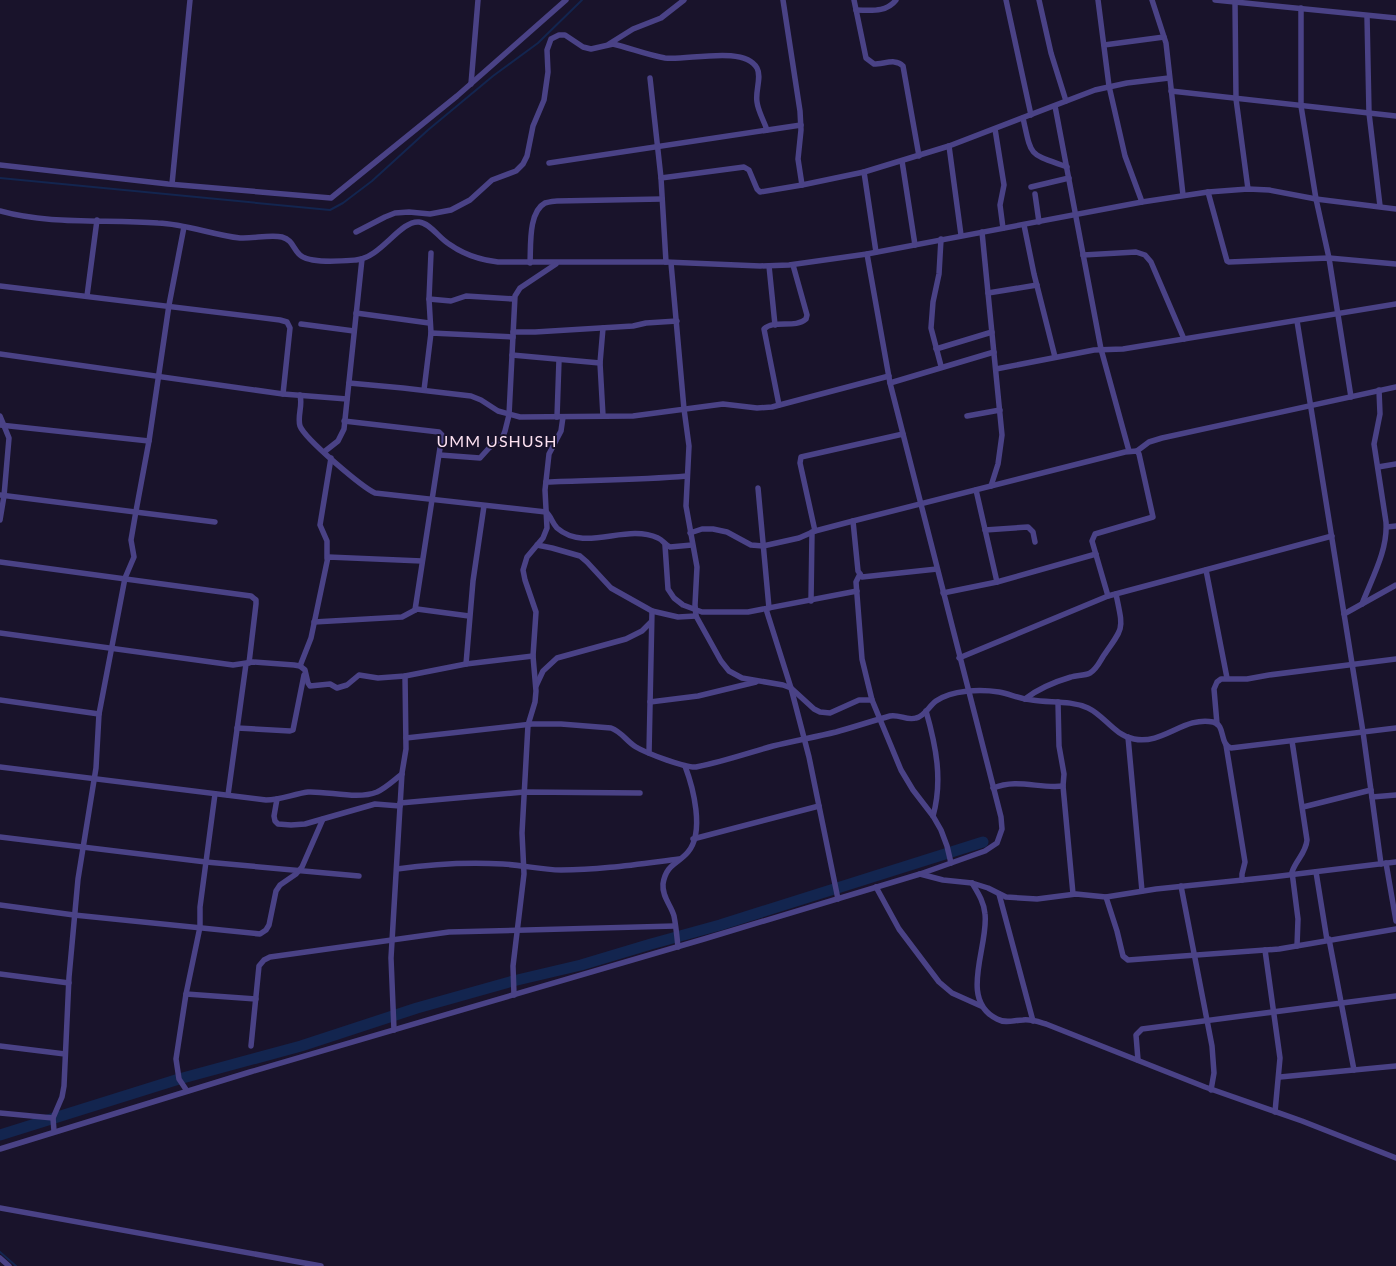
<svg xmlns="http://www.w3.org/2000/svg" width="1396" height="1266" font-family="Lato,sans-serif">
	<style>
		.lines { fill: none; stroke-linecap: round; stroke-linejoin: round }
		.stream { stroke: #13254f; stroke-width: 2 }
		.river { stroke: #13254f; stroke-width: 11 }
		.street { stroke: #4a4286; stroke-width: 5.5 }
		.labels { text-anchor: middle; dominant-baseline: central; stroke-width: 4; stroke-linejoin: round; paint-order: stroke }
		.quarter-label { font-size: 16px; letter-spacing: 1px; fill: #fde1f1; stroke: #19132b }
	</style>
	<rect width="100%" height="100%" fill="#19132b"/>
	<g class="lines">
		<!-- stream -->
		<g class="stream">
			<path d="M0 178 330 210 343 203 372 181 428 130 493 76 538 43 582 0"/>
			<path d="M0 1252 16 1266"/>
		</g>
		<!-- river -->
		<path class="river" d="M0 1135 179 1079 301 1046 417 1008 513 981 581 965 651 944 720 925 983 842"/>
		<!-- street -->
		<g class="street">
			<path d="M783 0 800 111 801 130 798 159 802 185"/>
			<path d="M854 0 866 58 874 64C884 64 896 58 903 66L919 156"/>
			<path d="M1006 0 1031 115"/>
			<path d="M1039 0 1051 53 1066 101"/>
			<path d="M1098 0 1109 86 1125 156 1142 202"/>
			<path d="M1152 0 1166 43 1183 195"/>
			<path d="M1215 0 1396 18"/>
			<path d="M1235 2 1236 99 1248 189"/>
			<path d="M1301 8V106L1316 199 1329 258 1351 397"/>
			<path d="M856 10C870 10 886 13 896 0"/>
			<path d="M1367 16 1369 113 1380 206"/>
			<path d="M609 44 633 29 661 18 684 0"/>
			<path d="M1104 45 1164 37"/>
			<path d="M650 78 661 178 666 262"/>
			<path d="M471 84 478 0"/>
			<path d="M1171 91 1396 116"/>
			<path d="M1055 106 1101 349 1129 451"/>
			<path d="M1023 118C1032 158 1028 153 1067 167"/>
			<path d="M995 129 1004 185 1000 205 1003 228"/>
			<path d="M949 146 961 235"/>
			<path d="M902 161 915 245"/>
			<path d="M549 163 801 125"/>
			<path d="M0 165 168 184 331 198 457 96 566 0"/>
			<path d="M864 172 876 252"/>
			<path d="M661 178 744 167 749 170 757 189 760 192 802 185 864 172 949 146 1095 90 1127 83 1169 78"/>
			<path d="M172 184 190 0"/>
			<path d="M1031 187 1069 178"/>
			<path d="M1208 192 1227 261 1229 262 1329 258 1396 264"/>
			<path d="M1035 194 1039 222"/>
			<path d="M0 211C49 225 108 219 158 223 186 224 213 235 240 238 253 239 270 234 282 237 293 240 293 249 300 255 310 264 343 261 356 260 381 258 400 220 419 222 430 223 439 238 449 244 463 254 480 260 498 262H666L760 266 789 265 867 254 1142 202 1208 192 1248 189 1269 190 1316 199 1396 209"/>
			<path d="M1024 225 1034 274 1055 357"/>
			<path d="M356 232 385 217 395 213 409 212 430 214 451 210 470 200 492 180 516 171 523 164 527 156 533 126 544 100 548 72 547 50 551 39 559 35H565L583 47 591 49 613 44C630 48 647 55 665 58 686 61 744 45 757 68 762 77 755 91 757 102 758 111 764 121 767 130"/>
			<path d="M982 232 1002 435 998 464 991 486"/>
			<path d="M941 239 939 274 933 302 931 328 941 366"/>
			<path d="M1083 255 1136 252 1145 255 1151 262 1184 339"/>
			<path d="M530 263C531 247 528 212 545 203 549 202 553 201 557 201L662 199"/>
			<path d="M671 263 684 409 689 446 686 506 697 567 695 605 696 616 721 661 729 671 742 678 783 685 791 688 809 757 838 899"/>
			<path d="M769 266 775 325"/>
			<path d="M0 286 280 320 287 322 290 328 283 394"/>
			<path d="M988 293 1037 285"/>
			<path d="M87 296 97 220"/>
			<path d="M429 299 451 301 466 296 514 299"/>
			<path d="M356 313 429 323"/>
			<path d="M1297 321 1363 732 1381 864"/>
			<path d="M301 324 354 331"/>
			<path d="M603 328 600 363 603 416"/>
			<path d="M513 332H535L633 326 646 323 677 321"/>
			<path d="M431 333 429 299 431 253"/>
			<path d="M936 349 992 332"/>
			<path d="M0 354 283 394 347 399"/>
			<path d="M512 355 600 363"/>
			<path d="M996 369 1094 350 1123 349 1396 304"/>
			<path d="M349 383 403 388 471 396 481 400 498 411 520 417 633 416 723 404 757 408 772 407 889 376"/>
			<path d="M890 383 994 352"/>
			<path d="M424 390 431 333 513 337"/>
			<path d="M300 395C303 406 297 416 300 426 305 439 362 487 375 493L546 512C551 516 552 523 557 528 586 553 625 523 658 538 663 540 665 545 670 547L692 545"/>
			<path d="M779 405 764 329C774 319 795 329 806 319L807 315 793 265"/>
			<path d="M0 416 9 438 4 496 0 520"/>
			<path d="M967 416 1000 410"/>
			<path d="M557 417 559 360"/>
			<path d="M344 421 439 432 442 435 415 610"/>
			<path d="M0 425 149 441"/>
			<path d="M1137 451 1149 442 1162 438 1396 387"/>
			<path d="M324 452 338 441 344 429 362 259"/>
			<path d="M440 455 480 458 489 448 502 439 505 431 509 415 515 296 520 288 556 264"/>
			<path d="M1378 467 1396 464"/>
			<path d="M546 482C593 480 640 480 687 476"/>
			<path d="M758 488 769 608"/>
			<path d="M976 490 997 582"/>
			<path d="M0 495 215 522"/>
			<path d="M853 521 858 571 862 577 937 569"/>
			<path d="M1387 527 1396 526"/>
			<path d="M985 530 1028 527 1033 532 1035 542"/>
			<path d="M815 531 800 463 801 457 903 434"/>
			<path d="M690 533 702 529H713L727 532 751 545 763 546 799 538 815 531 853 521 1125 452 1137 451 1139 454 1153 517 1095 534 1092 541 1108 596"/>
			<path d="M537 545 552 548 580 556 587 562 611 588 652 611 678 617 696 616"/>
			<path d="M665 545 668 589 674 598 683 605 702 612H748L857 591"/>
			<path d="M327 558V541L320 525 331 458"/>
			<path d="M0 562 251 596 256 600V604L249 663"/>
			<path d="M1206 570 1227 678"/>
			<path d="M860 574 856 582 862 659 872 700 901 770 913 790 933 816 941 830 947 846 951 863"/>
			<path d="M943 593 997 582 1096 554"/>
			<path d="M811 601 812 532"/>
			<path d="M1362 604C1372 578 1388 550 1386 522L1374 444 1380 414 1379 390"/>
			<path d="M766 609 791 688 814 709 820 712 830 713 859 700H872"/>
			<path d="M1344 614 1396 585"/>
			<path d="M314 622 402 617 417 609 469 616"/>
			<path d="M0 633 233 665 253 662 294 665 300 666 305 670 308 683 310 686 330 684 337 688 347 685 359 675 378 678 405 676 466 664 533 656"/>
			<path d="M959 658 1108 596 1332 536"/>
			<path d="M466 664 473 581 484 506"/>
			<path d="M300 666 311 638 328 557 422 561"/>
			<path d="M536 686 543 671 557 658 626 639 642 631 651 622"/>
			<path d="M1025 699C1039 688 1054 682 1071 677 1077 675 1084 676 1090 673 1097 669 1100 661 1104 655 1125 626 1123 629 1116 594"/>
			<path d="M0 700 99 714"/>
			<path d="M650 702 698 696 756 682"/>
			<path d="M1058 702 1059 746 1064 774 1063 786 1073 894"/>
			<path d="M926 711C936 746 943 780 933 816"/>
			<path d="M1217 724 1214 689 1217 682 1221 679H1247L1269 675 1396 659"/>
			<path d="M237 728 290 731 293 730 304 675"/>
			<path d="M1128 737 1142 891"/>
			<path d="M406 738 532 724H561L611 728C622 732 626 741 636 747 646 753 685 768 696 767 722 762 748 753 773 746 794 741 815 737 836 732 854 727 872 721 890 716 899 714 907 721 916 718 925 716 929 706 936 701 952 690 980 689 999 692 1010 694 1020 699 1032 700 1050 703 1070 700 1088 708 1105 716 1114 735 1134 739 1163 745 1184 716 1213 722 1226 725 1219 744 1231 748L1396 728"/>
			<path d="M1292 741 1307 840C1306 853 1296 860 1292 872L1298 919 1297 946"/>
			<path d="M1226 745 1245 862 1242 874V880"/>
			<path d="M649 753 652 611"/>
			<path d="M0 767 266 800C281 800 293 794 308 792 329 791 357 800 377 792 386 788 394 780 402 774"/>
			<path d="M993 788C1018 778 1039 789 1063 786"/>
			<path d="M228 795 246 664"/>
			<path d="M1372 797 1396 795"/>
			<path d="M277 799 274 816 275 821 278 824 291 825 305 824 375 804 400 806"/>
			<path d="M400 803 524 792 640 793"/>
			<path d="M1303 807 1371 790"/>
			<path d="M0 837 206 862 359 876"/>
			<path d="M693 839 819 806"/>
			<path d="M1386 863 1396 921"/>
			<path d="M397 869C432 864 468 862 503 864 522 865 542 870 561 870 600 870 639 864 679 859"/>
			<path d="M1316 872 1327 940"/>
			<path d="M920 874 943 880 972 883 988 888 1006 897 1037 899 1076 894 1106 897 1156 889 1272 877 1396 862"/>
			<path d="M972 883C978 893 984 902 985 914 989 946 958 1000 997 1019 1006 1024 1014 1020 1023 1020 1031 1019 1039 1022 1046 1024L1205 1087 1302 1121 1396 1158"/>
			<path d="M1181 886 1212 1046 1214 1073 1211 1090"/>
			<path d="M876 887 899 929 939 982 952 993 981 1006"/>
			<path d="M999 894 1033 1021"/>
			<path d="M1106 897 1117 931 1123 956 1128 960 1279 949 1396 929"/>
			<path d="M0 905 74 915 260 934 266 930 269 925 276 891 280 885 296 874 302 867 323 819"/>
			<path d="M1329 939 1354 1070"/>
			<path d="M678 947C677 937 676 926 674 916 671 905 662 897 663 884 666 864 678 864 688 852 705 832 693 787 685 766"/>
			<path d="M1265 950 1280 1058 1275 1112"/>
			<path d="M0 974 69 983"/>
			<path d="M186 994 256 999"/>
			<path d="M514 995 513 966 524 874 522 833 528 725 535 702 536 691 533 656 536 612 525 580 523 570 527 557 543 538 547 528 545 490 549 454 561 431 563 417"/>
			<path d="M394 1030 391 958 402 773 406 749 405 676"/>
			<path d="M0 1046 65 1054"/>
			<path d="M251 1046 259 966 264 960 270 957 449 932 675 926"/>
			<path d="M1138 1060 1136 1035 1142 1029 1396 996"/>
			<path d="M1280 1077 1396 1066"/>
			<path d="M187 1091 179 1079 176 1059 186 994 200 927V907L215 794"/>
			<path d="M0 1113 53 1118"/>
			<path d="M54 1131 53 1118 62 1097 64 1086 69 977 78 879 96 768 99 714 125 578 134 557 131 540 136 511 149 441 169 305 184 227"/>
			<path d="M0 1149 250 1072 704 939 920 874 985 851 997 843 1002 829 1001 817 890 383 867 254"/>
			<path d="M0 1208 321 1266"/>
			<path d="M0 1258 9 1266"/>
		</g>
	</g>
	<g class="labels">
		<!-- quarter labels -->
		<g class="quarter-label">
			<text x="497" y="440">UMM USHUSH</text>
		</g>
	</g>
</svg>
